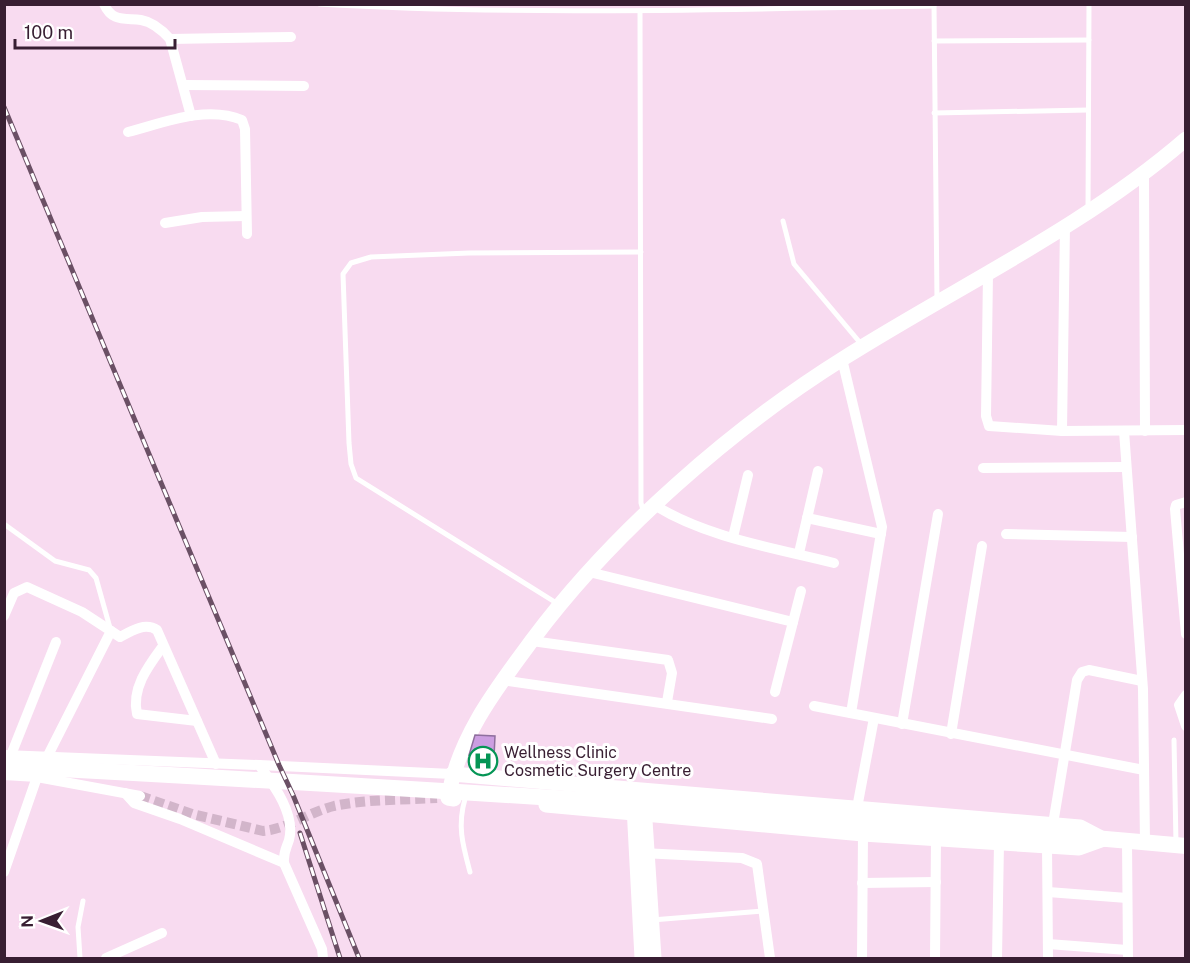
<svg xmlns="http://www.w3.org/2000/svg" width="1190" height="963" font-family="'Public Sans',sans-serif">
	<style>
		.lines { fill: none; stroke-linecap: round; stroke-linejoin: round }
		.street-tunnel { stroke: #d2b5ca; stroke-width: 10; stroke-dasharray: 10 5; stroke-linecap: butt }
		.lane { stroke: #fff; stroke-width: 5 }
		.street { stroke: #fff; stroke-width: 10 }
		.secondary { stroke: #fff; stroke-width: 15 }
		.primary { stroke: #fff; stroke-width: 16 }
		.rail-casing { stroke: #6b5065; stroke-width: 5 }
		.rail { stroke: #fff; stroke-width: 3; stroke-dasharray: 9; stroke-linecap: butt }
		.wall { fill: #af88c2 }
		.building { fill: #cc9ee1; stroke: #8f6f9e; stroke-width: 1.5 }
		.labels { text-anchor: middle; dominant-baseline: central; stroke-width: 6; stroke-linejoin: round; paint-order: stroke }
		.poi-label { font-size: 16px; fill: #381e32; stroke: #fff; text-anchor: start }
	</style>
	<rect width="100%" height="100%" fill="#f8dbf0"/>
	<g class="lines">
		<!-- street-tunnel -->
		<path class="street-tunnel" d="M140 796 192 814 263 831C288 829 309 812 334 806 367 799 403 800 437 798"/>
		<!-- lane -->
		<g class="lane">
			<path d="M319 4C524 16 729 9 934 6"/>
			<path d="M934 4 937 300"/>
			<path d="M640 11 641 503 644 513"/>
			<path d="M934 41 1089 40"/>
			<path d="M934 113 1088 110"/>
			<path d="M1088 209 1089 4"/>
			<path d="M783 221 794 264 862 345"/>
			<path d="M4 524 55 561 89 570 96 578 110 628"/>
			<path d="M558 604 356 478 351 464 349 443 343 274 351 263 371 257 469 253 641 252"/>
			<path d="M1174 740 1176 843"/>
			<path d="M465 799C457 826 463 846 470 872"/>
			<path d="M652 920 763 911"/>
			<path d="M80 958 78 927 83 901"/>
		</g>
		<!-- street -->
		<g class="street">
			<path d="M104 4C112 22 124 18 141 20 153 22 162 30 170 39L191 116"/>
			<path d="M170 39 291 37"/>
			<path d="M184 85 304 86"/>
			<path d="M128 132C163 123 206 105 242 120L245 129 247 234"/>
			<path d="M1144 175 1145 431"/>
			<path d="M165 223 202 217 246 216"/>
			<path d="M988 273 986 416 989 426 1062 431 1186 430"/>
			<path d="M842 359 882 527 851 713"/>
			<path d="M1062 431 1065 225"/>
			<path d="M1124 431 1143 689 1145 843"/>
			<path d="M983 468 1126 467"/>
			<path d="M1186 502 1176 505 1175 509 1186 634"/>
			<path d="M656 506C708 538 775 548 834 563"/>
			<path d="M807 518 881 534"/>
			<path d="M1006 534 1132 537"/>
			<path d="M733 537 748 475"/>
			<path d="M799 553 818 471"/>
			<path d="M589 572 793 622"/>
			<path d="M4 616 14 593 27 587 82 612 111 631 37 777 4 872"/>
			<path d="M111 631 120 637C131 631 145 622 157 630L216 764"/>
			<path d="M532 641 668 660 672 673 667 702"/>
			<path d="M163 646C149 665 131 688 137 714L197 721"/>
			<path d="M501 680 772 719"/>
			<path d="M775 692 801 591"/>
			<path d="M1186 695 1179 705 1186 726"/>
			<path d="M814 706 1144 770"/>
			<path d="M902 724 938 514"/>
			<path d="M951 734 982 546"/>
			<path d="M4 755 259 765C273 784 296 814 289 840 286 849 283 853 284 863L322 949 323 958"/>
			<path d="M11 755 56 642"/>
			<path d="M259 765 452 774"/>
			<path d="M4 775 37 777 140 796"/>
			<path d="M125 793 134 803 180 819 284 863"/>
			<path d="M857 808 874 718"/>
			<path d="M1053 824 1077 680 1082 672 1089 670 1142 681"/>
			<path d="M1127 841 1128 958"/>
			<path d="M1047 846 1048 958"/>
			<path d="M642 853 742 858 757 864 770 958"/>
			<path d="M862 883 936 882"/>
			<path d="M1048 892 1127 898"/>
			<path d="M1048 944 1127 950"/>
			<path d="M106 958 162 933"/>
			<path d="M862 958 863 834"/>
			<path d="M935 958 936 839"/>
			<path d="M997 958 999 843"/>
		</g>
		<!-- secondary -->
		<g class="secondary">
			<path d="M452 774 1080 827 1101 838"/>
			<path d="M454 799 448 798C459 736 496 689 533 639 612 533 732 428 844 358 958 286 1083 228 1186 139"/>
			<path d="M546 805 863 834 1079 848 1104 839"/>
			<path d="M644 805 654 958"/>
			<path d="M634 806 642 958"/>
		</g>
		<!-- primary -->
		<path class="primary" d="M4 766C399 787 792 811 1186 846"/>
		<!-- rail casing -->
		<g class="rail-casing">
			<g id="rail">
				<path d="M4 107 279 765 293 795 359 958"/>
				<path d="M300 833 340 958"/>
			</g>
		</g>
		<!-- rail -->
		<use href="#rail" class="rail"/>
	</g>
	<!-- wall -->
	<path class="wall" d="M495 747 494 768 469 766V755Z"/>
	<!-- building -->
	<path class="building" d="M475 735 495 736 494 757 469 755Z"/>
	<!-- icons -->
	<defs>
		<g id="hospital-ring" transform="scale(1.5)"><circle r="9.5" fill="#fff" stroke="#059555" stroke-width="1.5"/><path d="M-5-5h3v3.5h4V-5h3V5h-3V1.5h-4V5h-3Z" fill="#059555"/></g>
	</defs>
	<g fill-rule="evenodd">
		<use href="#hospital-ring" x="483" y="761"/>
	</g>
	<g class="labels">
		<!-- poi labels -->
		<g class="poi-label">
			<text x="504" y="752">Wellness Clinic<tspan x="504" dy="18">Cosmetic Surgery Centre</tspan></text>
		</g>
	</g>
	<!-- border -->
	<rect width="1190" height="963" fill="none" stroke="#381e32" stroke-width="12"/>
	<!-- north arrow -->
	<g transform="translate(42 921) rotate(269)" stroke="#ffffff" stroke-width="4.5" paint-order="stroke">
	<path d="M0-4.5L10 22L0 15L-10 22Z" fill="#381e32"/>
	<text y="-9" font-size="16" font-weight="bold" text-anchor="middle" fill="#381e32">N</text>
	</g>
	<!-- scale -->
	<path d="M15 39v9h160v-9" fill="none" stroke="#381e32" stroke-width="3"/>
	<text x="24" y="39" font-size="18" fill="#381e32" stroke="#ffffff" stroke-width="4.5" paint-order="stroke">100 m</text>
</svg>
